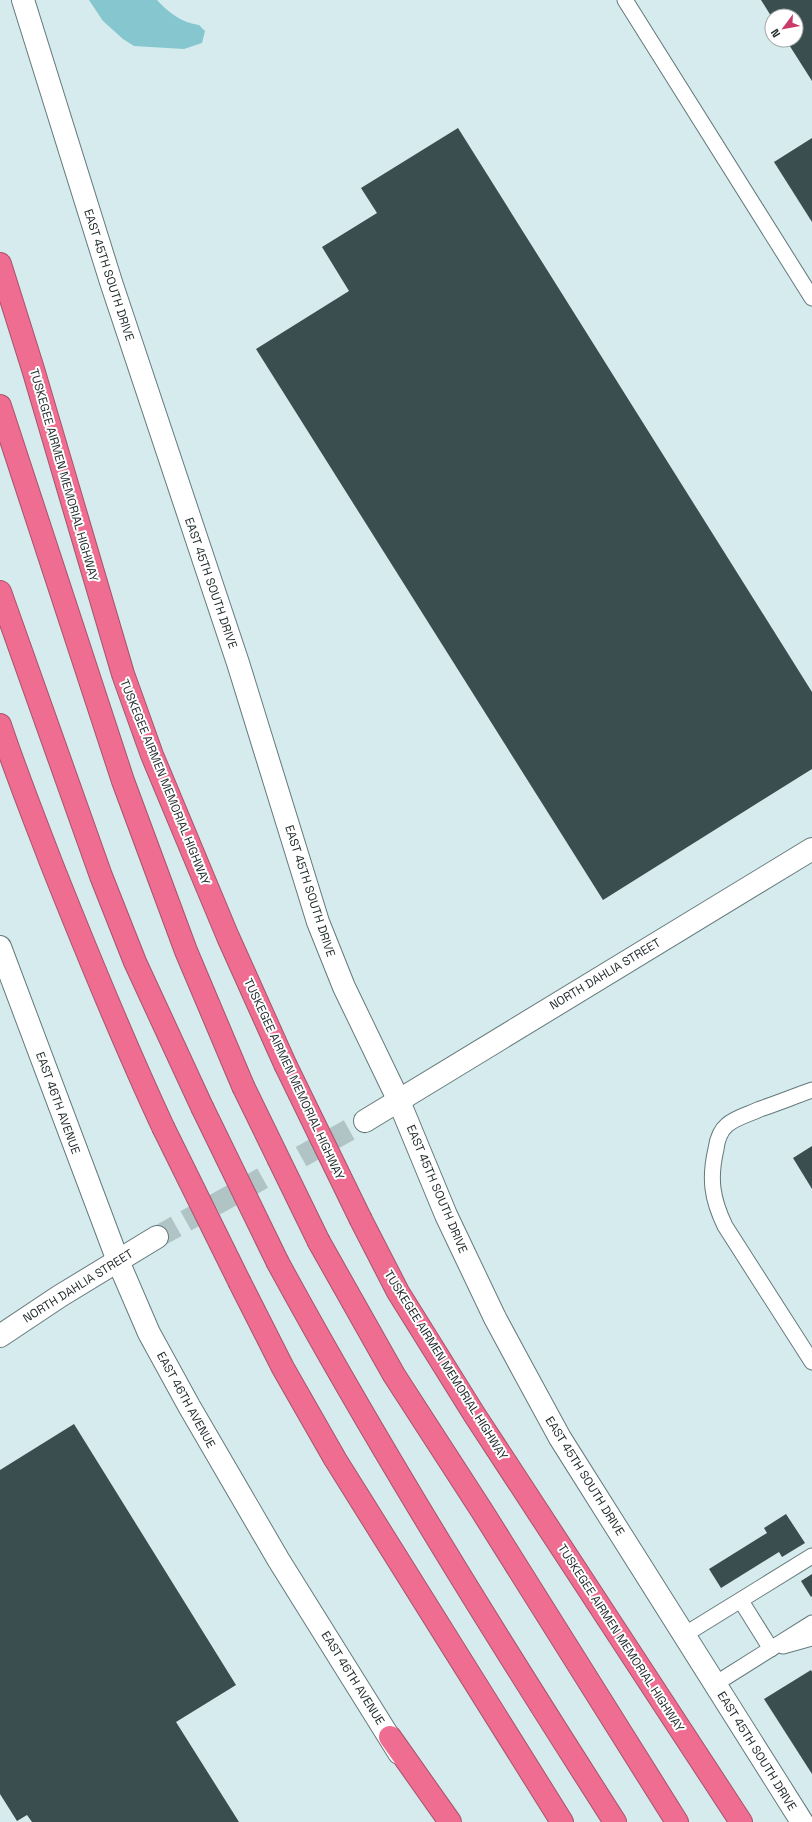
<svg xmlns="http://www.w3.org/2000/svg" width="812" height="1822" font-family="'Space Grotesk',sans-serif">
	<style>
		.water { fill: #86c7cf }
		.building { fill: #3a4d4f }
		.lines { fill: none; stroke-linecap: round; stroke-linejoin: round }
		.secondary-tunnel { stroke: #b0c4c6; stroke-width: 22; stroke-dasharray: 22 11; stroke-linecap: butt }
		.lane-casing { stroke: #65797b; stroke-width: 17 }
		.secondary-casing { stroke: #65797b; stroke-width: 24 }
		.highway-casing { stroke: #a6546c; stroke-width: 24 }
		.lane { stroke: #fff; stroke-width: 15 }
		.secondary { stroke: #fff; stroke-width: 22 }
		.highway { stroke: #ef6d90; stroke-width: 22 }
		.highway-bridge-casing { stroke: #a6546c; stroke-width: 24; stroke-linecap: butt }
		.highway-bridge { stroke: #ef6d90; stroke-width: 22 }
		.labels { text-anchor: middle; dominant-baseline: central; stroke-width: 4; stroke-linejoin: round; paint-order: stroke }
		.street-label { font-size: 12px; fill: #1e2728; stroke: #fff }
	</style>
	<rect width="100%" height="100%" fill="#d5ebee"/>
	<!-- water -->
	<path class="water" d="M89 0H157C168 12 182 23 199 25L205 31 202 43 184 49 134 46 123 39 103 21Z"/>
	<!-- building -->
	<g class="building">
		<path d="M761 0H812V81L786 40H796V16H771Z"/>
		<path d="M458 128 812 692V769L603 900 256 349 349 291 322 247 377 213 361 188Z"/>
		<path d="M812 138V222L774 162Z"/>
		<path d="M812 1146V1189L793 1158Z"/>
		<path d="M74 1424 236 1685 176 1722 239 1822H32L27 1815 17 1821 0 1794V1470Z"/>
		<path d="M786 1514 805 1543 782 1557 779 1552 721 1588 709 1569 767 1533 764 1528Z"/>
		<path d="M812 1574V1596L811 1597 801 1581Z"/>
		<path d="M811 1670 812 1672V1774L764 1699Z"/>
	</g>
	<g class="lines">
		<!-- secondary-tunnel -->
		<path class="secondary-tunnel" d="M157 1237 365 1121"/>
		<!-- lane casing -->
		<g class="lane-casing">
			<g id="lane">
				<path d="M625 0 812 298"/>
				<path d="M812 1090C795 1096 778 1103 760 1109 750 1114 736 1117 727 1125 720 1131 717 1141 716 1149 709 1179 712 1199 725 1226L812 1362"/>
				<path d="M741 1601 771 1649"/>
				<path d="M684 1635 812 1556"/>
				<path d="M783 1646 812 1638"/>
				<path d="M715 1684 812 1623"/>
			</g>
		</g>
		<!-- secondary casing -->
		<g class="secondary-casing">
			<g id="secondary">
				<path d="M23 0 111 282 238 663 318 922 344 987 398 1099 446 1215 495 1318 523 1370 560 1438 802 1822"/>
				<path d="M0 947 118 1261 149 1333 189 1406 278 1559 399 1753"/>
				<path d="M365 1121 812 849"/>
				<path d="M0 1336 60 1296 157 1237"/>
			</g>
		</g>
		<!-- highway casing -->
		<g class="highway-casing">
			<g id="highway">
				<path d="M0 264 33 369 123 674 152 755 228 937 285 1064"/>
				<path d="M0 406 123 781 186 951 243 1086"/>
				<path d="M0 592 101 876 135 962 202 1107"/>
				<path d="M0 725C16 773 34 818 52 865 87 953 123 1041 163 1127"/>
				<path d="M361 1220 398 1292 474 1414 741 1822"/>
				<path d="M319 1242 394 1375 482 1511 677 1822"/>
				<path d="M278 1263C382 1454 498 1639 615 1822"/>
				<path d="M240 1283 283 1368 335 1459 562 1822"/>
				<path d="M390 1737 450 1822"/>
			</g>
		</g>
		<!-- lane -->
		<use href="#lane" class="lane"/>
		<!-- secondary -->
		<use href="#secondary" class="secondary"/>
		<!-- highway -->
		<use href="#highway" class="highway"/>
		<!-- highway-bridge casing -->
		<g class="highway-bridge-casing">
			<g id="highway-bridge">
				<path d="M285 1064 361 1220"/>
				<path d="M243 1086 319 1242"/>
				<path d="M202 1107 278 1263"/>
				<path d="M163 1127 240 1283"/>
			</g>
		</g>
		<!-- highway-bridge -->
		<use href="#highway-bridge" class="highway-bridge"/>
	</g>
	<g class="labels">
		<!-- street labels -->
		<g class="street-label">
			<text transform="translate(109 275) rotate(72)">EAST 45TH SOUTH DRIVE</text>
			<text transform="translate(64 475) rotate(74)">TUSKEGEE AIRMEN MEMORIAL HIGHWAY</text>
			<text transform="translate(211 583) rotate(71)">EAST 45TH SOUTH DRIVE</text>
			<text transform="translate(165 782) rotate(68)">TUSKEGEE AIRMEN MEMORIAL HIGHWAY</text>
			<text transform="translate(310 891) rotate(72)">EAST 45TH SOUTH DRIVE</text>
			<text transform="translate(605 974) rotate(-31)">NORTH DAHLIA STREET</text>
			<text transform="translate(294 1079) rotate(65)">TUSKEGEE AIRMEN MEMORIAL HIGHWAY</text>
			<text transform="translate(58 1103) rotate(70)">EAST 46TH AVENUE</text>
			<text transform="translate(437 1189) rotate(67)">EAST 45TH SOUTH DRIVE</text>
			<text transform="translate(78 1286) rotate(-32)">NORTH DAHLIA STREET</text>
			<text transform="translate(446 1365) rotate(58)">TUSKEGEE AIRMEN MEMORIAL HIGHWAY</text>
			<text transform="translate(186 1400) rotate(61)">EAST 46TH AVENUE</text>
			<text transform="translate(585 1476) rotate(58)">EAST 45TH SOUTH DRIVE</text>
			<text transform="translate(621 1638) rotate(57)">TUSKEGEE AIRMEN MEMORIAL HIGHWAY</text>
			<text transform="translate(353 1678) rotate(58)">EAST 46TH AVENUE</text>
			<text transform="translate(757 1751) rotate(58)">EAST 45TH SOUTH DRIVE</text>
		</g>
	</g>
	<!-- north arrow -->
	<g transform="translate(784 28) rotate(238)"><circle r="19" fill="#ffffff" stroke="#a5a9a9"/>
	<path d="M0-3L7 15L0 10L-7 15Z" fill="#c93c69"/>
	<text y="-6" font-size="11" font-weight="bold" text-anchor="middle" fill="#1e2728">N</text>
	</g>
</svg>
